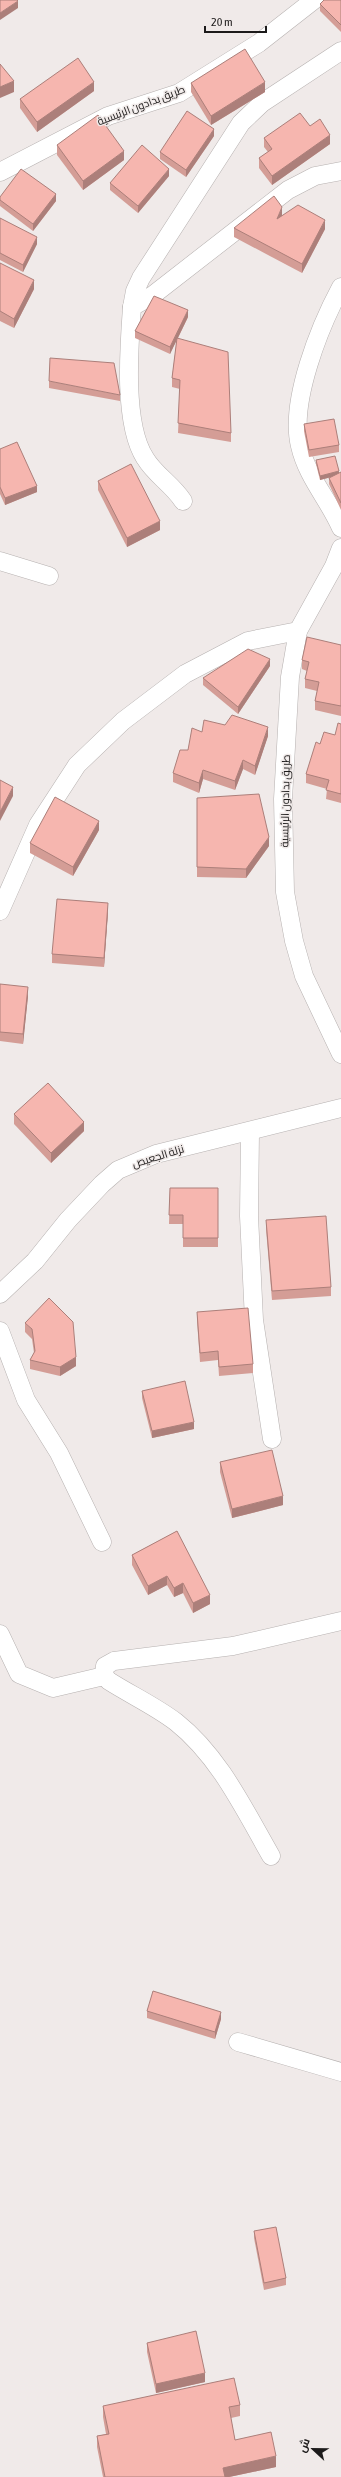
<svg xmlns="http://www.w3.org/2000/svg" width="341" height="2477" font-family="'Asap Condensed',Cairo,sans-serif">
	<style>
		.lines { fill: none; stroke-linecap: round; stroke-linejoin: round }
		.street-casing { stroke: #b6b1b0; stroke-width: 19 }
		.street { stroke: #fff; stroke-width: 18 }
		.wall { fill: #d49d96 }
		.shaded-wall { fill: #ac7f7a }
		.building { fill: #f6b6af; stroke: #ac7f7a }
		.labels { text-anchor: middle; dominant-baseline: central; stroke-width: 3; stroke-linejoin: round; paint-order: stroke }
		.street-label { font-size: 11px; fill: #1c1a1a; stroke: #f0eae9 }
	</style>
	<rect width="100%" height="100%" fill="#f0eae9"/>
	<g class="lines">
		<!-- street casing -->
		<g class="street-casing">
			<g id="street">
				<path d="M0 172 108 116 179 93 259 43 314 0"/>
				<path d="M341 287C320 326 289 402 300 446 307 477 329 500 341 528"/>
				<path d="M132 307 135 291 141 278 241 123 262 103 341 51"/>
				<path d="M183 501C172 484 155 475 145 458 123 424 129 347 132 307L153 295 288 190 315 176 341 171"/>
				<path d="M341 548 334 566 298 631 290 677 283 799 285 892 294 941 304 976 341 1054"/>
				<path d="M0 561 49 576"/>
				<path d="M0 911 38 825 77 765 123 721 185 674 248 641 298 631"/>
				<path d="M250 1132 249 1216 254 1320 272 1439"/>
				<path d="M0 1294 35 1261 68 1220 102 1184 118 1170 156 1154 341 1108"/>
				<path d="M0 1331 26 1400 59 1453 102 1542"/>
				<path d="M0 1634 19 1674 53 1688 104 1676"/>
				<path d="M271 1856C244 1809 219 1756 176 1722 155 1706 131 1695 109 1681L104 1676 105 1666 114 1661 233 1646 341 1621"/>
				<path d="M238 2042 341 2072"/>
			</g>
		</g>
		<!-- street -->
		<use href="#street" class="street"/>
	</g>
	<!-- wall -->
	<g class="wall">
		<path d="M341 0V32L320 11V4Z"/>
		<path d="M191 83 265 92 211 125 191 92Z"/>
		<path d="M94 91 37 132 20 108V99Z"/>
		<path d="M310 126 330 144 272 185 259 168V158L268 152 264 147V138Z"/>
		<path d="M214 136 186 177 160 159V152Z"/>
		<path d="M57 145 124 160 83 190 57 155Z"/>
		<path d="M169 176 138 213 110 190V183Z"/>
		<path d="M0 197 56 201 33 231 0 206Z"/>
		<path d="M282 215 325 229 302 273 234 237V228Z"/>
		<path d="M0 218 37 244 23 272 0 260Z"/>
		<path d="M0 263 34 289 14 328 0 321Z"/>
		<path d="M188 317 178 338 231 433V442L178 433 180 389 172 387V378L177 339 170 354 135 338V331Z"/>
		<path d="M49 381 120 395V401L49 388Z"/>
		<path d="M304 424 339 445V452L309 457 304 431Z"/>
		<path d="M0 449 37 492 5 505 0 494Z"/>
		<path d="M316 460 339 473H341V510L329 484V478L331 477 320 480 316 464Z"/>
		<path d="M98 481 160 530 127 547 98 490Z"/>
		<path d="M341 645V716L315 710V701L317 691 305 688V679L307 671 302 669V660Z"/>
		<path d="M270 666 238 714 203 685V678Z"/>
		<path d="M341 724V803L326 799 327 789 306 783V774L320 744 335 735Z"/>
		<path d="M202 732 268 736 255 775 243 769 235 790 203 779 199 793 173 782V773L188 750Z"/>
		<path d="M197 798 269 846 246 878 197 877Z"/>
		<path d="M99 830 73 876 30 853V843Z"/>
		<path d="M108 912 104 967 52 963V954Z"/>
		<path d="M0 984 28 996 23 1044 0 1041Z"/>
		<path d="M14 1114 84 1131 51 1163 14 1124Z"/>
		<path d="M170 1188H218V1247H183V1224H169Z"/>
		<path d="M266 1220 331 1287V1296L272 1300 266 1229Z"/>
		<path d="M197 1312 253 1364V1373L219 1376 218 1360 200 1362 197 1321Z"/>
		<path d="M25 1323 76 1366 60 1376 30 1369V1360L34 1353 32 1339 25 1332Z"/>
		<path d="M142 1391 194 1429 152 1438 142 1398Z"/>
		<path d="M220 1462 283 1505 232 1518 220 1472Z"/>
		<path d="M177 1531 210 1604 193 1613 183 1593 174 1597 167 1585 148 1595 132 1565V1555Z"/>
		<path d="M147 2011 221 2019 215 2039 147 2018Z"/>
		<path d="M254 2231 286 2278V2285L264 2290 254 2238Z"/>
		<path d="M147 2343 205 2382 156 2393 147 2352Z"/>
		<path d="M240 2405V2416L231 2418 235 2440 276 2467 229 2477H103L97 2447V2436L106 2434 103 2417V2406Z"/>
	</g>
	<!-- shaded-wall -->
	<g class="shaded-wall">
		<path d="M18 1V8L0 20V13Z"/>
		<path d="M14 81V92L0 98V87Z"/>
		<path d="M94 82V91L37 132V122Z"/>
		<path d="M265 82V92L211 125V116Z"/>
		<path d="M214 129V136L186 177V170Z"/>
		<path d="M330 135V144L272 185V176Z"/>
		<path d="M124 151V160L83 190V181Z"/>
		<path d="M169 169V176L138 213V206Z"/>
		<path d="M56 194V201L33 231V224Z"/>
		<path d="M282 207V217L277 219Z"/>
		<path d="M325 220V229L302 273V264Z"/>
		<path d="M37 237V244L23 272V265Z"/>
		<path d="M34 280V289L14 328V319Z"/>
		<path d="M188 310V317L170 354V347Z"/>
		<path d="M339 471V475L320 480V476Z"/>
		<path d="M37 486V492L5 505V498Z"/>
		<path d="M160 521V530L127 547V538Z"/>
		<path d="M270 659V666L238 714V707Z"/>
		<path d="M268 727V736L255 775V766Z"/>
		<path d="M243 760V769L235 790V781Z"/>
		<path d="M203 770V779L199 793V783Z"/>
		<path d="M13 787V796L0 821V812Z"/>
		<path d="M99 821V830L73 876V867Z"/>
		<path d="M269 837V846L246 878V869Z"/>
		<path d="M108 903V912L104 967V958Z"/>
		<path d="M28 987V996L23 1044V1034Z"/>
		<path d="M84 1122V1131L51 1163V1153Z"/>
		<path d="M76 1357V1366L60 1376V1367Z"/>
		<path d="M194 1422V1429L152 1438V1431Z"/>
		<path d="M283 1496V1505L232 1518V1509Z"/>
		<path d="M167 1576V1585L148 1595V1586Z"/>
		<path d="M183 1583V1593L174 1597V1588Z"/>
		<path d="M210 1595V1604L193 1613V1603Z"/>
		<path d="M221 2012V2019L215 2039V2032Z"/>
		<path d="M205 2373V2382L156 2393V2384Z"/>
		<path d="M276 2456V2467L229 2477H223V2468Z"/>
	</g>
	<!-- building -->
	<g class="building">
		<path d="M0 0H17L18 1 0 13Z"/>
		<path d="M324 0H341V25L320 4Z"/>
		<path d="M245 49 265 82 211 116 191 83Z"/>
		<path d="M78 58 94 82 37 122 20 99Z"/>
		<path d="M0 64 14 81 0 87Z"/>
		<path d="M187 111 214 129 186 170 160 152Z"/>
		<path d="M300 113 310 126 320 119 330 135 272 176 259 158 272 149 264 138Z"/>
		<path d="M98 115 124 151 83 181 57 145Z"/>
		<path d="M142 145 169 169 138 206 110 183Z"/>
		<path d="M21 169 56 194 33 224 0 200V197Z"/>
		<path d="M274 196 282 207 277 219 298 205 325 220 302 264 234 228Z"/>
		<path d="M0 218 37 237 23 265 0 253Z"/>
		<path d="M0 263 34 280 14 319 0 311Z"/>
		<path d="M154 296 188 310 170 347 135 331Z"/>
		<path d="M177 338 228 352 231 433 178 423 180 380 172 378Z"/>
		<path d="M50 358 114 363 120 395 49 381Z"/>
		<path d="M334 419 339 445 309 450 304 424Z"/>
		<path d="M17 442 37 486 5 498 0 487V449Z"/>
		<path d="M335 456 339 471 320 476 316 460Z"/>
		<path d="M131 464 160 521 127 538 98 481Z"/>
		<path d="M341 472V503L329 478Z"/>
		<path d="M307 637 341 645V706L315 701 319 682 305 679 309 662 302 660Z"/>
		<path d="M248 649 270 659 238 707 203 678Z"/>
		<path d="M232 715 268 727 255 766 243 760 235 781 203 770 199 783 173 773 180 750H188L192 728 202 732 204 720 225 725Z"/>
		<path d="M338 723 341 724V794L326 790 329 780 306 774 316 742 320 744 324 732 335 735Z"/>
		<path d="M0 780 13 787 0 812Z"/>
		<path d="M259 794 269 837 246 869 197 867V798Z"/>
		<path d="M55 797 99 821 73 867 30 843Z"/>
		<path d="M57 899 108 903 104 958 52 954Z"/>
		<path d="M0 984 28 987 23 1034 0 1032Z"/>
		<path d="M48 1083 84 1122 51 1153 14 1114Z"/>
		<path d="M170 1188H218V1238H183V1215H169Z"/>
		<path d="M326 1216 331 1287 272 1291 266 1220Z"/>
		<path d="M49 1298 73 1322 76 1357 60 1367 30 1360 35 1351 32 1329 25 1323Z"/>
		<path d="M248 1308 253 1364 219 1367 218 1351 200 1353 197 1312Z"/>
		<path d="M185 1381 194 1422 152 1431 142 1391Z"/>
		<path d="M272 1450 283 1496 232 1509 220 1462Z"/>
		<path d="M177 1531 210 1595 193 1603 183 1583 174 1588 167 1576 148 1586 132 1555Z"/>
		<path d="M153 1991 221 2012 215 2032 147 2011Z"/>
		<path d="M276 2227 286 2278 264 2283 254 2231Z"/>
		<path d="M196 2331 205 2373 156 2384 147 2343Z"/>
		<path d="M234 2378 240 2405 229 2407 235 2440 271 2432 276 2456 223 2468 225 2477H105L97 2436 109 2434 103 2406Z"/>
	</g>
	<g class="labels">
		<!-- street labels -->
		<g class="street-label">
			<text transform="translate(141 105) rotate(-21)">طريق بدادون الرئيسية</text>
			<text transform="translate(285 801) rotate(-89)">طريق بدادون الرئيسية</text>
			<text transform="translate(158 1156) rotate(-17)">نزلة الجعيص</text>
		</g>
	</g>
	<!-- north arrow -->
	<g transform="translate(313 2449) rotate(292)" stroke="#f0eae9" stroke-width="3" paint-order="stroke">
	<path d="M0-3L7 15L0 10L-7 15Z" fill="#1c1a1a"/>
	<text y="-6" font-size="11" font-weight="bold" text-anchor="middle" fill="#1c1a1a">ش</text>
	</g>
	<!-- scale -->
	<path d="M205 26v6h61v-6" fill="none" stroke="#1c1a1a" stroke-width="2"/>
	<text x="211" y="26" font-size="12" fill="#1c1a1a" stroke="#f0eae9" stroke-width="3" paint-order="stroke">20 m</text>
</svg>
